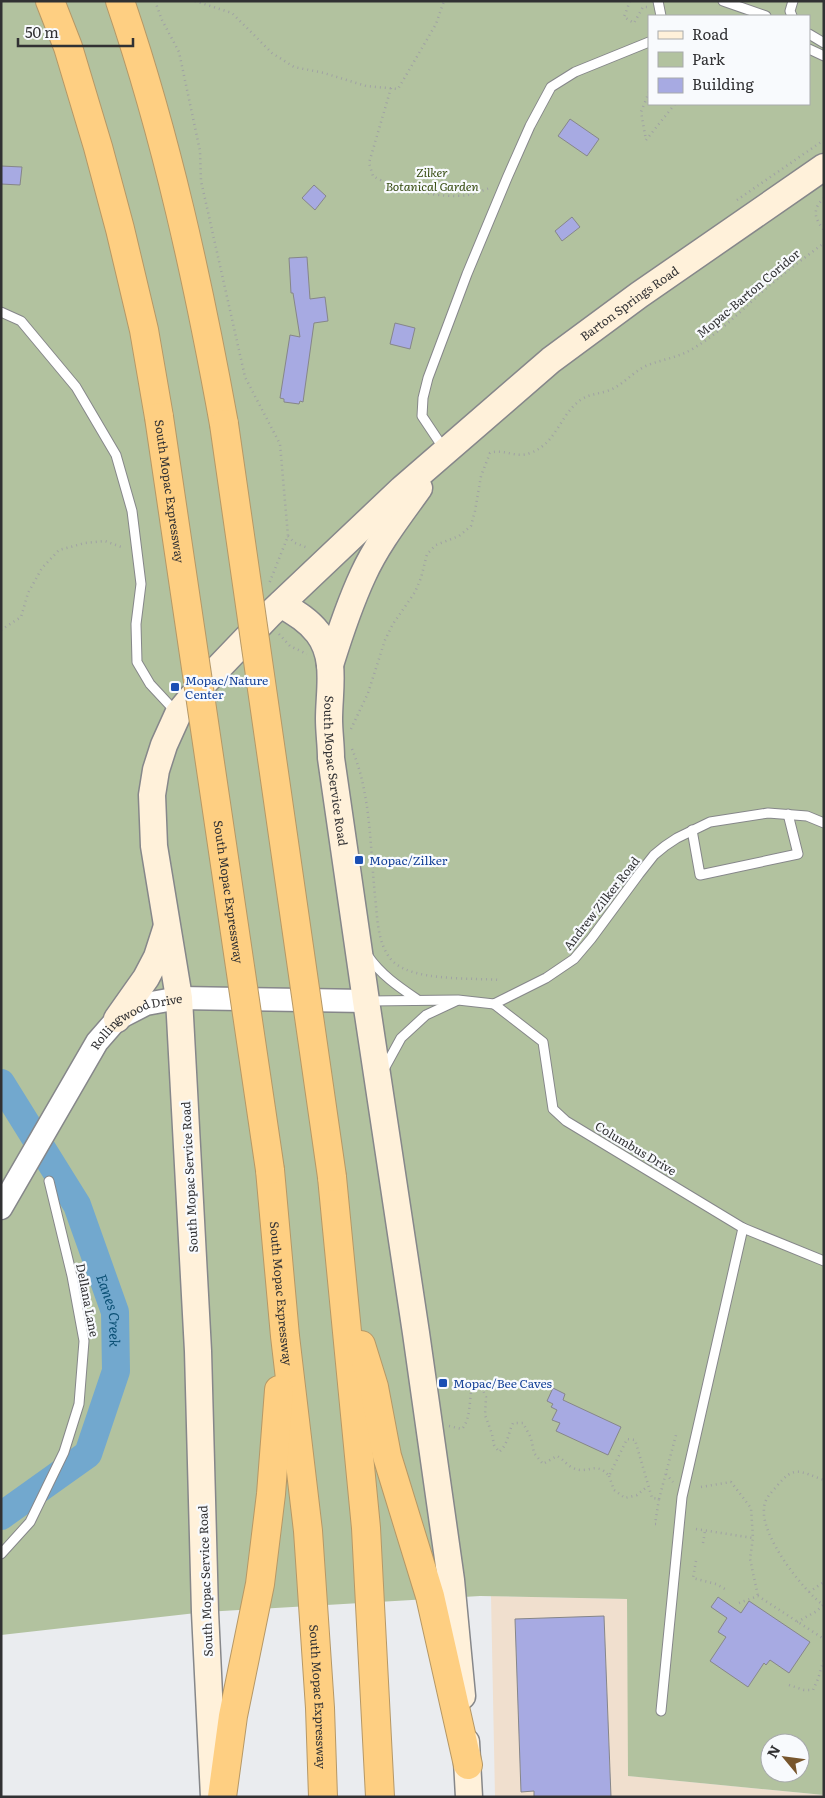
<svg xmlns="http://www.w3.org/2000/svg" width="825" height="1798" font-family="Literata,serif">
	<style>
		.commercial { fill: #f0dfce }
		.green { fill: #b2c29f; fill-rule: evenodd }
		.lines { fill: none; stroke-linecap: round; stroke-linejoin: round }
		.river { stroke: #72a8ce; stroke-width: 28 }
		.building { fill: #a7aae2; stroke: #868689 }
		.service-casing { stroke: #86878a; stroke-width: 11 }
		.tertiary-casing { stroke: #86878a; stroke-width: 25 }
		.secondary-casing { stroke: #86878a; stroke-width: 29 }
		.motorway-casing { stroke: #b69866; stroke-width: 30 }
		.path { stroke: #a0a2a4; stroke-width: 2.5; stroke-dasharray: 1 4; stroke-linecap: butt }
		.service { stroke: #fff; stroke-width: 9 }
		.tertiary { stroke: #fff; stroke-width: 22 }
		.secondary { stroke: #fff1da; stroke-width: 26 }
		.motorway { stroke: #fecf82; stroke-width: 28 }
		.motorway-bridge-casing { stroke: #b69866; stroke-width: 30; stroke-linecap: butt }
		.motorway-bridge { stroke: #fecf82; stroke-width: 28 }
		.transit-dot { fill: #1a4fb4; stroke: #f8fafd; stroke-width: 2 }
		.labels { text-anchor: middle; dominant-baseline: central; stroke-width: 4.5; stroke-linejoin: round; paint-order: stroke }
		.park-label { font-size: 12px; font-style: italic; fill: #344a0e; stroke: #f8fafd }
		.street-label { font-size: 12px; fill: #313133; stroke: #f8fafd }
		.transit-label { font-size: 12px; fill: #164399; stroke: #f8fafd; text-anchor: start }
		.water-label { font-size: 14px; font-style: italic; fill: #0b5075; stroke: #f8fafd }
	</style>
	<rect width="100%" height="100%" fill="#eaecef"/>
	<!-- commercial -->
	<path class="commercial" d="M491 1596 627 1599 629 1776 824 1795V1797H495Z"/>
	<!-- green -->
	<path class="green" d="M1 1H824V1795L628 1776 627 1599 480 1596 205 1612 1 1635ZM649 16H809V104H649ZM770 1743H800V1773H770Z"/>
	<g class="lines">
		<!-- river -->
		<path class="river" id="s1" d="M1 1083 77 1205 115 1312 116 1371 88 1454 1 1516"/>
	</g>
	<!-- building -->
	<g class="building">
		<path d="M570 119 599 139 587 156 558 136Z"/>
		<path d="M1 166 22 167 20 185 1 184Z"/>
		<path d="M314 185 326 196 315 210 302 198Z"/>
		<path d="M572 217 580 227 562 241 555 231Z"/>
		<path d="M307 257 310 299 325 297 328 321 314 323 303 402 300 401 299 404 284 402V399L280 398 290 335 300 337 293 293H291L289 258Z"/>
		<path d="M395 323 415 328 410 349 390 344Z"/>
		<path d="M553 1388 565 1394 563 1400 621 1427 608 1455 556 1431 560 1423 552 1420 557 1410 551 1407 553 1404 547 1401Z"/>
		<path d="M718 1597 741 1613 749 1601 810 1642 789 1673 770 1660 766 1665 764 1663 748 1687 710 1661 726 1637 718 1632 727 1618 711 1607Z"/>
		<path d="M604 1616 611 1797H534V1791L521 1792 515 1619Z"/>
	</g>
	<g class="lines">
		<!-- service casing -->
		<g class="service-casing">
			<g id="service">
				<path d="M658 1 661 16"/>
				<path d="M723 1 766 16"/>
				<path d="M792 16 790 11 793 1"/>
				<path d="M809 34 824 43"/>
				<path d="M809 49 824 56"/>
				<path d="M1 312 21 321 76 387 116 455 132 511 141 584 136 624 137 662 150 684 176 712"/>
				<path d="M444 449 422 416 423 398 428 378 467 274 507 178 530 126 551 87 575 72 649 42"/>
				<path d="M692 830 700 875 798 854 788 814"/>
				<path d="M368 956C381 975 399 987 418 1000"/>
				<path d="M369 1001 458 1000 494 1004 546 978 574 959 591 939 639 874 654 855 665 846 677 838 710 822 768 813 807 816 824 823"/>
				<path d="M494 1004 543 1042 553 1109 566 1121 743 1228 824 1261"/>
				<path d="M384 1069 401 1038 426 1015 456 1001"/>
				<path d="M1 1554 30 1522 64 1452 79 1404 84 1341 72 1276 49 1181"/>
				<path d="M661 1711 682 1497 743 1228"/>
			</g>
		</g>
		<!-- tertiary casing -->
		<g class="tertiary-casing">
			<g id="tertiary">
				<path id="s2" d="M1 1208 97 1042 117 1019 146 1004 179 998 366 1001"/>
			</g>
		</g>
		<!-- secondary casing -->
		<g class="secondary-casing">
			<g id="secondary">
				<path id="s3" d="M281 604C294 612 308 620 318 633 337 658 329 690 329 719 329 732 331 745 331 758L366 1001 416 1333 451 1580 462 1696"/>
				<path d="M330 665C339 636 350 603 363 575 377 544 399 516 419 488"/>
				<path d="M117 1019 146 978 157 957 166 929"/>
				<path d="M466 1742 469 1797"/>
				<path id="s4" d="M214 1797 205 1612 198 1351 179 998 154 846 152 795 156 770 164 745 178 714 201 686 270 614 402 489 551 360 639 295 824 167"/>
			</g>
		</g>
		<!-- motorway casing -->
		<g class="motorway-casing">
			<g id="motorway">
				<path d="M50 1 68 47 98 147 120 229 144 330 159 417"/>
				<path d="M120 1C167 139 198 281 224 424"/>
				<path id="s5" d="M270 1170 285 1336 308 1531 320 1708 323 1797"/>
				<path d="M332 1177 366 1528 380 1797"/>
				<path d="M361 1345 374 1387 387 1456 430 1596 468 1765"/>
				<path d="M222 1797 233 1716 260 1584 271 1494 279 1390"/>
			</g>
		</g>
		<!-- path -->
		<g class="path">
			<path d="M155 1 162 20 179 52 200 151 201 181 245 377 280 444 288 536 269 584"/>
			<path d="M195 1 232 13 272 53 294 67 324 73 366 86 398 89 436 24 444 1"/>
			<path d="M630 1 624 17 634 23 643 7H647"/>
			<path d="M391 88 369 163 373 176C394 189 442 199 468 195 475 194 483 190 490 188"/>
			<path d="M649 92 641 112 646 140 675 104"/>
			<path d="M824 198C812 209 814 218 824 230"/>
			<path d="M737 200 824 140"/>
			<path d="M288 536 295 543 308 548"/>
			<path d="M1 630 21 617 28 593 42 568 59 550 85 543 105 541 124 548"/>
			<path d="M279 634 290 646 307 654"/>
			<path d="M351 729 368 693 385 640 393 624 415 592 421 578 427 554 436 545 459 536 471 526 475 511 481 476 490 453C504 448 516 459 530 453 557 444 560 413 582 399 590 394 598 394 607 391 623 386 633 371 648 365 664 359 680 357 694 348 719 333 740 312 762 292 781 275 803 259 824 243"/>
			<path d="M352 749C371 794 370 847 375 896 377 913 377 936 386 952 390 960 397 966 405 969 428 980 473 978 499 980"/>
			<path d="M449 1426 462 1429C471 1418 469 1401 472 1386L480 1384 486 1397 485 1415 492 1434 494 1445 499 1452C508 1445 508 1433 513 1423H523L531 1438 534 1453 543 1464 557 1456C563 1459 568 1466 573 1468 588 1475 596 1460 609 1476L627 1439 635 1440 652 1498 659 1499 655 1524H660"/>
			<path d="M666 1474 673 1482"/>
			<path d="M609 1476 614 1490 625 1498 637 1495 648 1486"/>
			<path d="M701 1487 731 1482 751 1508 753 1538 750 1559 758 1596"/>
			<path d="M659 1499 676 1435"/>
			<path d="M696 1529 753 1538"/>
			<path d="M703 1543 705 1531"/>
			<path d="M696 1561 693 1578 716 1584 725 1589"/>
			<path d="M809 1592 824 1582"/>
			<path d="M739 1603 758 1596 824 1639"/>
			<path d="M797 1622 817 1611 823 1605C802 1589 761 1536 764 1509 764 1499 771 1493 777 1486 795 1464 800 1472 824 1480"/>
			<path d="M789 1685 804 1690H813L818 1679 824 1659"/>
		</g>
		<!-- service -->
		<use href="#service" class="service"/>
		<!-- tertiary -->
		<use href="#tertiary" class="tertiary"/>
		<!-- secondary -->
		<use href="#secondary" class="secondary"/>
		<!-- motorway -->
		<use href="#motorway" class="motorway"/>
		<!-- motorway-bridge casing -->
		<g class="motorway-bridge-casing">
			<g id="motorway-bridge">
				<path id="s6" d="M159 417 270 1170"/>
				<path d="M224 424 332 1177"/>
			</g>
		</g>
		<!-- motorway-bridge -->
		<use href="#motorway-bridge" class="motorway-bridge"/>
	</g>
	<!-- markers -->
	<g class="transit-dot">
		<rect x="170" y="682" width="10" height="10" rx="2.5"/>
		<rect x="354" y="855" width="10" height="10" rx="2.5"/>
		<rect x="438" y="1378" width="10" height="10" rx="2.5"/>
	</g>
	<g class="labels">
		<!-- park labels -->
		<g class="park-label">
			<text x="432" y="172">Zilker<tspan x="432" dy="14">Botanical Garden</tspan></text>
		</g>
		<!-- street labels -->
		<g class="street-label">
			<text transform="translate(748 293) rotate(-40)">Mopac-Barton Coridor</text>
			<text stroke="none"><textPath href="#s4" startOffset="1702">Barton Springs Road</textPath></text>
			<text stroke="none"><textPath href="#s6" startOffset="75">South Mopac Expressway</textPath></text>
			<text stroke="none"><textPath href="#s3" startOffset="188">South Mopac Service Road</textPath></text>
			<text stroke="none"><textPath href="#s6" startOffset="480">South Mopac Expressway</textPath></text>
			<text transform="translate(601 903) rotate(-52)">Andrew Zilker Road</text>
			<text stroke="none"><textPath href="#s2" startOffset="238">Rollingwood Drive</textPath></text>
			<text transform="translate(636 1148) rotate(31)">Columbus Drive</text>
			<text transform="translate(189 1177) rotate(-93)">South Mopac Service Road</text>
			<text stroke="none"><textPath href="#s5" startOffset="124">South Mopac Expressway</textPath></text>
			<text transform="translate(88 1300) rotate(79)">Dellana Lane</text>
			<text transform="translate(205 1581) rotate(-92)">South Mopac Service Road</text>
			<text stroke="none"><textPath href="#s5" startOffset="529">South Mopac Expressway</textPath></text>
		</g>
		<!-- transit labels -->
		<g class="transit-label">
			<text x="185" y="680">Mopac/Nature<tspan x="185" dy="14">Center</tspan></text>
			<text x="369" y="860">Mopac/Zilker</text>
			<text x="453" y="1383">Mopac/Bee Caves</text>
		</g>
		<!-- water labels -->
		<g class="water-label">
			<text stroke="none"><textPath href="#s1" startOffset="255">Eanes Creek</textPath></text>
		</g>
	</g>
	<!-- border -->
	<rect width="825" height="1798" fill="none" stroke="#313133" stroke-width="5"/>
	<!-- legend -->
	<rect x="648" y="15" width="162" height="90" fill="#f8fafd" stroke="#a8aaac"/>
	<rect x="658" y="31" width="25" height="8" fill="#fff1da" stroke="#a8aaac"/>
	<text x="692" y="40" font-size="15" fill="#313133">Road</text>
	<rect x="658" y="52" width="25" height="15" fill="#b2c29f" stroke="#a8aaac"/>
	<text x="692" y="65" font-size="15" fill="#313133">Park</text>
	<rect x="658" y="78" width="25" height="15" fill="#a7aae2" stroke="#a8aaac"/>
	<text x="692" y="90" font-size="15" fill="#313133">Building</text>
	<!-- north arrow -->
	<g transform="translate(785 1758) rotate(299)"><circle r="24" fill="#f8fafd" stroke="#a8aaac"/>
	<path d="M0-4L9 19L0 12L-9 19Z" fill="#78562d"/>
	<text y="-8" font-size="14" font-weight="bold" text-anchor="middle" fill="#313133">N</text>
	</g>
	<!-- scale -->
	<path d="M18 38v8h115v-8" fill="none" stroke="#313133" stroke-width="2.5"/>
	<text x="25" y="38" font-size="15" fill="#313133" stroke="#f8fafd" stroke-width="4" paint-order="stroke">50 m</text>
</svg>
